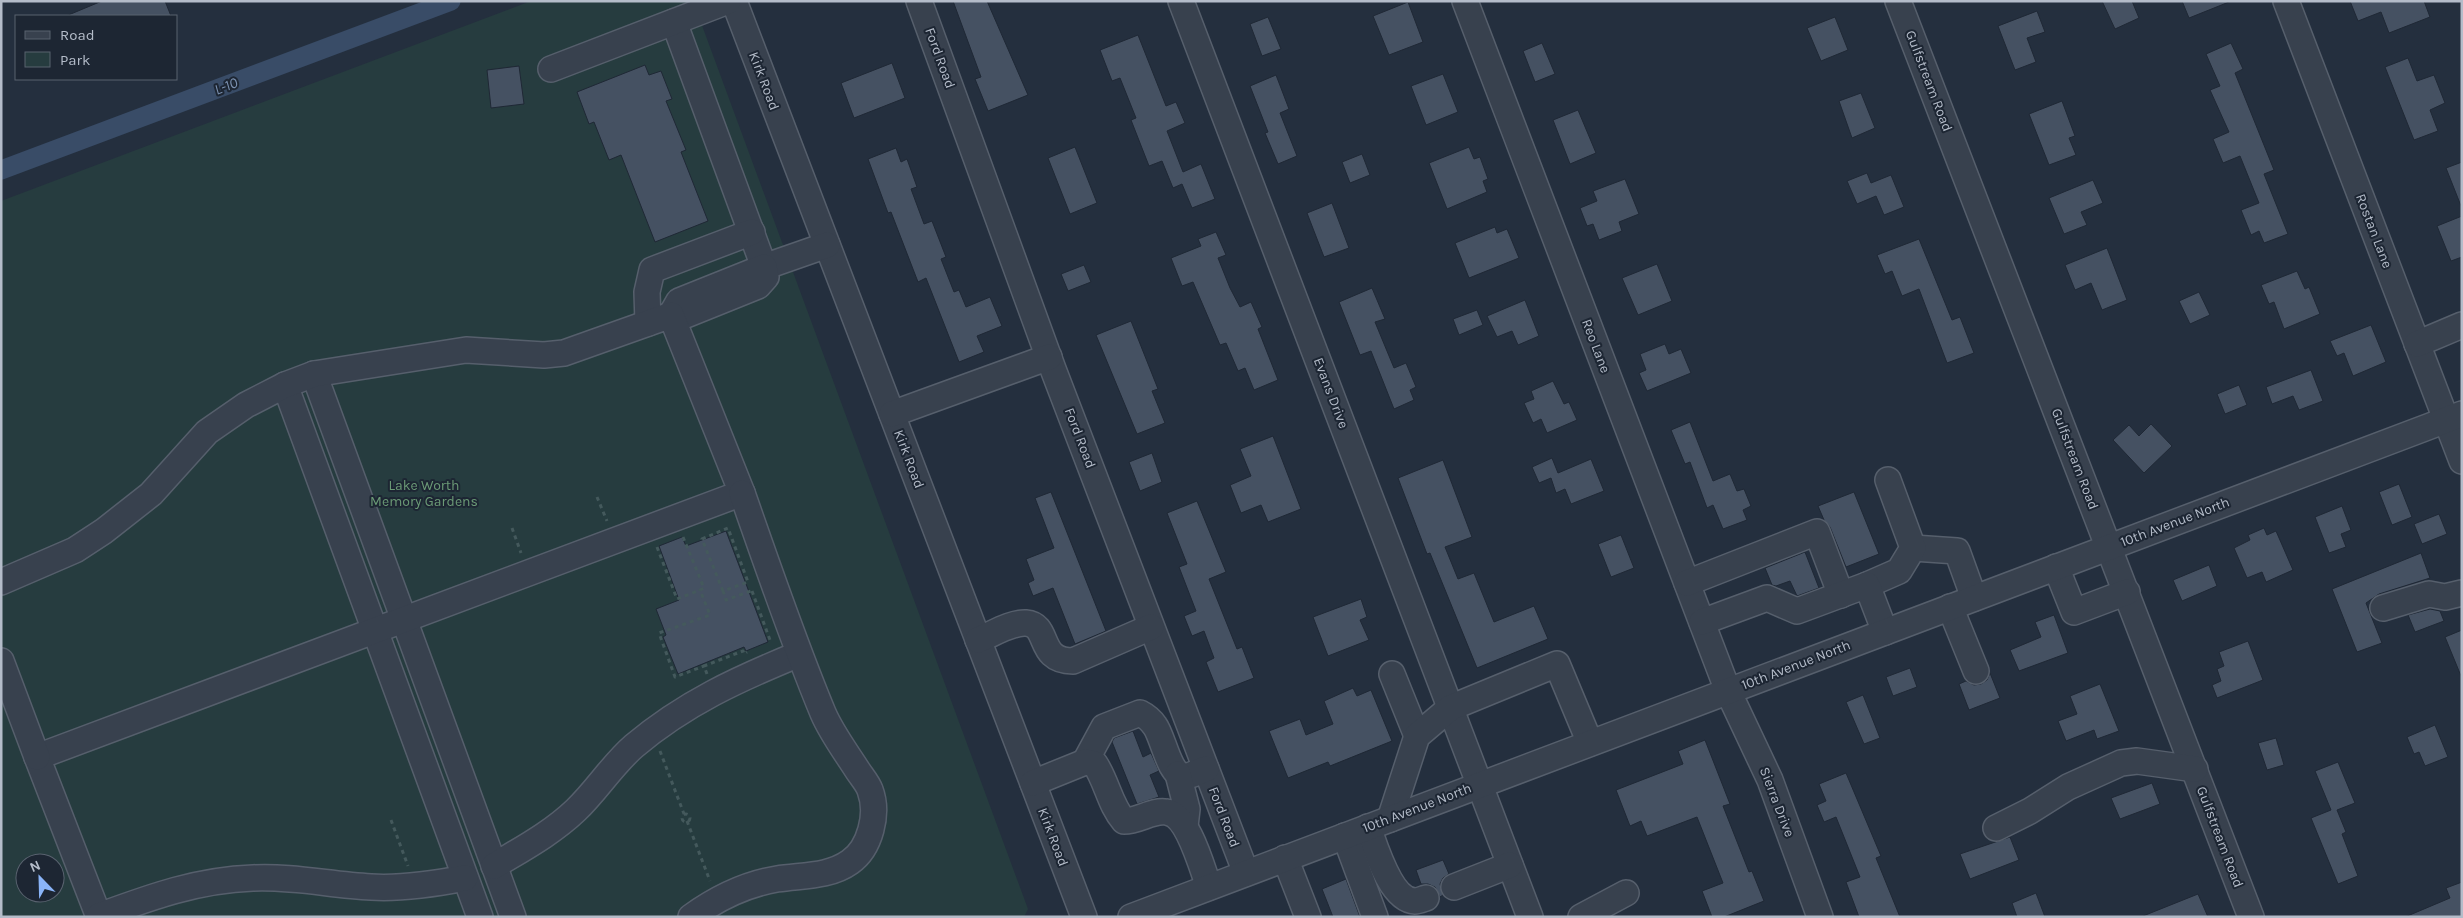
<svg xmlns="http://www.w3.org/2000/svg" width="2463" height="918" font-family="Karla,sans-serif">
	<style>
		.green { fill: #263c3f; fill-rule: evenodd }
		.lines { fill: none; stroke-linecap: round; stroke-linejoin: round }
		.canal { stroke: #394c67; stroke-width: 19 }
		.building { fill: #455162; stroke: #1f2835 }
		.minor-casing { stroke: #565f6c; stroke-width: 28 }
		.path { stroke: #44595c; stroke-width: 3; stroke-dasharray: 4 4; stroke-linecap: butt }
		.minor { stroke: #38414e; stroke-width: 25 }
		.labels { text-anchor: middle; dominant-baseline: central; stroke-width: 4; stroke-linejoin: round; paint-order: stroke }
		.street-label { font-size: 14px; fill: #b4bcc9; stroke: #1d2633 }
		.park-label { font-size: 14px; fill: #6b9a76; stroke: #1d2633 }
		.water-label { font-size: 15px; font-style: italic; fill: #7c92b1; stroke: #1d2633 }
	</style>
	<rect width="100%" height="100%" fill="#242f3e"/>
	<!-- green -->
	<path class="green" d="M531 1H693L1028 909 1024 917H1V201ZM25 863H55V893H25Z"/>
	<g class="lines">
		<!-- canal -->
		<path class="canal" d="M1 170 451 1"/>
	</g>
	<!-- building -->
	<g class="building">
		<path d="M102 1H165L171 16H66Z"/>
		<path d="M953 1H987L1028 95 988 111 975 79 981 77Z"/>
		<path d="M2102 1H2132L2139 18 2115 29Z"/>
		<path d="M2182 1H2229V2L2189 18Z"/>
		<path d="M2350 1H2424L2430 17 2389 33 2381 12 2358 21Z"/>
		<path d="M1408 2 1423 42 1389 55 1373 16Z"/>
		<path d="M2037 11 2045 32 2027 38 2036 62 2015 70 1998 26Z"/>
		<path d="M1268 17 1281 49 1262 56 1250 24Z"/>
		<path d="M1835 17 1848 50 1821 61 1807 28Z"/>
		<path d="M1138 35 1166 106 1176 102 1185 123 1167 131 1183 172 1201 164 1215 199 1192 208 1182 184 1173 188 1162 161 1149 166 1131 120 1136 118 1120 78 1112 81 1100 50Z"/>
		<path d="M1542 43 1555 74 1535 82 1523 51Z"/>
		<path d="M2231 43 2243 69 2235 73 2274 170 2264 174 2288 234 2264 243 2259 231 2251 235 2241 210 2259 203 2240 156 2223 163 2213 139 2229 132 2210 90 2220 86 2206 54Z"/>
		<path d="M2408 58 2417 81 2434 75 2445 103 2430 110 2438 131 2414 140 2385 67Z"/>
		<path d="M892 63 905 98 854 118 841 83Z"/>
		<path d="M645 65 649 75 661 71 672 99 666 101 686 150 681 152 708 221 655 242 621 155 609 160 594 122 589 124 577 92Z"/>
		<path d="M519 66 524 104 491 108 487 70Z"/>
		<path d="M1443 74 1458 112 1426 125 1411 86Z"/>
		<path d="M1276 75 1289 109 1280 113 1297 156 1278 164 1265 133 1268 132 1250 86Z"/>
		<path d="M1861 93 1875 128 1852 138 1839 101Z"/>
		<path d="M2062 101 2075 136 2069 138 2076 155 2049 165 2029 114Z"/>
		<path d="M1578 110 1596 153 1570 164 1553 120Z"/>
		<path d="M1075 147 1097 203 1070 214 1048 158Z"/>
		<path d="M1469 147 1474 159 1480 157 1488 179 1483 181 1487 192 1447 209 1429 163Z"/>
		<path d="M896 148 901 162 907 159 917 187 911 189 924 224 932 221 946 257 941 259 954 292 959 290 966 307 990 297 1002 326 977 336 984 352 959 362 926 278 918 282 891 212 888 213 868 159Z"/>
		<path d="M1362 154 1370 175 1350 183 1342 162Z"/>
		<path d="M2462 162V206H2461L2446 168Z"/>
		<path d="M1867 173 1871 183 1891 175 1904 207 1884 215 1876 196 1857 204 1847 181Z"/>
		<path d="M1625 179 1639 214 1619 222 1622 231 1599 240 1593 224 1587 226 1580 208 1597 201 1593 191Z"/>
		<path d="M2093 180 2103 203 2081 212 2087 225 2064 234 2049 198Z"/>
		<path d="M1332 203 1349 248 1324 257 1307 213Z"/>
		<path d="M2462 216V257L2451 261 2437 226Z"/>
		<path d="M1495 227 1497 233 1507 229 1519 258 1469 278 1455 243Z"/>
		<path d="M1216 232 1226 255 1218 258 1230 288 1240 307 1251 302 1262 327 1258 329 1278 380 1254 390 1245 368 1238 371 1226 343 1220 345 1193 282 1182 286 1171 258 1201 246 1198 239Z"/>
		<path d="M1919 239 1952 320 1960 317 1974 353 1947 363 1919 289 1902 296 1892 271 1885 274 1877 255Z"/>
		<path d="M2107 248 2127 300 2102 310 2091 283 2075 290 2065 265Z"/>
		<path d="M1657 264 1672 301 1638 315 1622 278Z"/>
		<path d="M1084 265 1091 282 1068 291 1061 274Z"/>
		<path d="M2297 271 2305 289 2309 287 2320 314 2284 329 2274 302 2269 304 2261 285Z"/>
		<path d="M1372 288 1385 319 1375 322 1394 368 1406 363 1416 387 1410 390 1414 400 1394 409 1371 351 1360 355 1339 302Z"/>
		<path d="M2199 292 2210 315 2190 324 2179 301Z"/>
		<path d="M1525 300 1539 336 1518 345 1512 331 1497 337 1487 316Z"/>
		<path d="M1477 310 1483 325 1459 335 1453 319Z"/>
		<path d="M1131 321 1158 389 1152 391 1165 423 1137 434 1096 335Z"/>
		<path d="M2371 325 2386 362 2353 376 2344 353 2337 356 2330 341Z"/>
		<path d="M1665 344 1669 354 1681 349 1691 373 1647 391 1639 373 1646 370 1640 354Z"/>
		<path d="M2311 370 2323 401 2299 410 2293 396 2272 404 2266 387Z"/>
		<path d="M1553 381 1564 404 1569 402 1577 420 1547 433 1541 419 1533 423 1524 403 1534 399 1531 391Z"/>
		<path d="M2239 385 2247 405 2225 414 2217 394Z"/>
		<path d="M1690 422 1713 481 1730 474 1737 491 1744 489 1751 506 1743 510 1747 520 1723 529 1713 505 1707 508 1690 462 1685 464 1671 430Z"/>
		<path d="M2151 424 2172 446 2144 473 2113 440 2129 425 2139 436Z"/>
		<path d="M1273 436 1301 509 1268 522 1261 505 1241 513 1230 485 1251 476 1240 449Z"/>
		<path d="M1152 453 1162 482 1140 491 1129 462Z"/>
		<path d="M1552 458 1558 473 1591 459 1604 491 1571 504 1565 489 1556 493 1551 478 1539 483 1532 467Z"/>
		<path d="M1443 460 1472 537 1445 547 1458 579 1474 573 1494 622 1534 606 1548 639 1477 668 1430 553 1427 554 1398 478Z"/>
		<path d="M2399 484 2412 517 2392 525 2379 492Z"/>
		<path d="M1051 492 1106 631 1075 644 1053 588 1033 596 1028 583 1034 580 1026 559 1054 548 1035 498Z"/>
		<path d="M1854 492 1879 554 1846 567 1830 527 1824 520 1818 506Z"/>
		<path d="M1197 501 1226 572 1209 579 1237 649 1242 647 1254 678 1218 692 1206 662 1214 658 1204 631 1192 636 1184 616 1196 611 1179 567 1187 564 1167 513Z"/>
		<path d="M2342 506 2351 530 2341 534 2346 547 2329 553 2315 517Z"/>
		<path d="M2439 514 2447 534 2422 544 2414 524Z"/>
		<path d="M2264 528 2267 535 2276 531 2293 570 2266 582 2262 572 2247 578 2234 548 2250 540 2248 535Z"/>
		<path d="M726 531 768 642 746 651 744 647 678 674 663 637 666 635 656 609 679 600 659 546 682 537 686 546Z"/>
		<path d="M1621 535 1634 568 1611 577 1598 544Z"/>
		<path d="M1805 552 1819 588 1797 596 1790 581 1776 586 1772 585 1765 568Z"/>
		<path d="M2421 553 2430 578 2379 594 2366 603 2382 643 2357 652 2332 589Z"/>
		<path d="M2209 565 2217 586 2182 601 2173 580Z"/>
		<path d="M1361 599 1367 617 1360 620 1369 640 1328 656 1313 617Z"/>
		<path d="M2430 609 2440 611 2444 621 2415 632 2408 615Z"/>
		<path d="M2054 615 2068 653 2019 671 2010 650 2041 637 2035 622Z"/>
		<path d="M2462 630V676H2461L2445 637Z"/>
		<path d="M2248 641 2263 680 2217 698 2212 685 2221 681 2217 669 2224 666 2219 652Z"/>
		<path d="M1910 668 1917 687 1893 696 1886 677Z"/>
		<path d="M1990 673 2000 698 1969 710 1959 684 1966 681 1974 685 1981 684 1987 680Z"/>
		<path d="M2100 684 2119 731 2097 739 2094 730 2066 741 2058 721 2077 714 2070 696Z"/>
		<path d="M1353 688 1357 696 1371 690 1392 741 1330 766 1328 762 1288 778 1269 731 1300 719 1306 735 1333 724 1324 701Z"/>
		<path d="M1863 695 1880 738 1864 744 1846 702Z"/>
		<path d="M2435 725 2448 757 2425 766 2419 752 2414 754 2407 737Z"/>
		<path d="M1133 731 1143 757 1151 753 1159 771 1150 775 1159 797 1137 804 1112 742 1114 738Z"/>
		<path d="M2276 738 2284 765 2267 770 2258 743Z"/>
		<path d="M1705 740 1730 804 1723 806 1749 872 1752 871 1764 901 1724 917H1712L1702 891 1723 883 1697 817 1647 836 1641 821 1630 826 1616 790 1683 764 1678 751Z"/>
		<path d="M2338 762 2355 803 2337 810 2346 832 2342 834 2358 876 2338 884 2311 818 2331 810 2315 771Z"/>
		<path d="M1846 773 1881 856 1876 858 1900 917H1859L1846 882 1860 877 1836 817 1824 822 1817 805 1826 801 1819 784Z"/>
		<path d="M2152 783 2160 804 2120 819 2111 798Z"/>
		<path d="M2010 837 2019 860 1970 879 1960 854Z"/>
		<path d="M1443 860 1449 874 1443 878 1440 884 1443 895 1440 897 1435 887 1428 884H1421L1416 870Z"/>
		<path d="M1346 879 1360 917H1333L1322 889Z"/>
		<path d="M2462 882V917H2405L2450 898 2446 888Z"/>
		<path d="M2036 893 2045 917H2017L2012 903Z"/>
		<path d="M2198 894 2208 917H2143V916Z"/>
	</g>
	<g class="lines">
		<!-- minor casing -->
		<g class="minor-casing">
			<g id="minor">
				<path d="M734 1 1084 917"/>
				<path d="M919 1 1053 369 1246 873"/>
				<path d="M1181 1 1530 917"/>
				<path d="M1465 1 1728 691 1770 780 1820 917"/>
				<path d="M1898 1 2251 917"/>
				<path d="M2286 1 2462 461"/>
				<path d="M674 22 764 267 827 245"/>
				<path d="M551 69 728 1"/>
				<path d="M764 267 766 277 758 286 686 315H671L679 301Z"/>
				<path d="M648 323 647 292 652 270 752 232"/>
				<path d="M2417 344 2462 325"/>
				<path d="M314 374 513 917"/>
				<path d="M285 385 480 917"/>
				<path d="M892 414 1049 357"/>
				<path d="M1913 548 1957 551 1974 598"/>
				<path d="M2056 567 2074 612 2127 592"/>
				<path d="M1 582 75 550 104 531 151 494 207 432 246 405 285 385 314 374 466 350 544 355 564 353 671 315 742 493 37 757 99 917"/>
				<path d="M1687 583 1817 532 1841 595"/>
				<path d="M1867 585 1899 571 1913 548 1888 480"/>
				<path d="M1950 607 1976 671"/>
				<path d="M2383 608 2429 594 2445 597 2462 593"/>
				<path d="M1702 622 1767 598 1797 611 1867 585 1885 632"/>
				<path d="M978 640C991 635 1011 622 1026 623 1051 625 1036 661 1073 661L1151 627"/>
				<path d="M1 661 37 757"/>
				<path d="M1392 674 1417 736"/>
				<path d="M1085 762 1104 727 1140 713C1146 716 1151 720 1155 726 1163 737 1169 774 1183 776 1190 777 1199 771 1206 769"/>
				<path d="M1178 774 1187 809 1185 826"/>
				<path d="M1033 783 1085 762 1095 764C1107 782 1110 805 1124 821 1139 821 1152 810 1166 812 1188 814 1202 868 1209 887"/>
				<path d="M1390 819 1417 736 1450 708 1557 664 1590 743"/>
				<path d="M1368 827C1375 846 1390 900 1415 901 1418 901 1423 899 1426 898"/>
				<path d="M1996 828 2030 811 2068 787 2121 763 2137 761 2195 769"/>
				<path d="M1345 836 1375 917"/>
				<path d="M1285 858 1308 917"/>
				<path d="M494 866C522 849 552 833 576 810 597 790 612 765 634 746 685 703 738 679 799 654"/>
				<path d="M1454 887 1510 865"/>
				<path d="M99 916C151 897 197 880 253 878 293 876 331 885 371 887 402 889 434 884 465 878"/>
				<path d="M691 917C716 899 747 884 777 879 802 875 829 877 850 862 870 848 879 814 870 790 868 784 862 777 858 771 846 752 832 734 823 713 793 641 768 567 742 493"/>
				<path d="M1131 917 2462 414"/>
				<path d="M1581 917 1626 893"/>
			</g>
		</g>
		<!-- path -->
		<g class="path">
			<path d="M597 497 607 521"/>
			<path d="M512 528 521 553"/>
			<path d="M683 537 704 588 700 590 710 615 659 633 675 677 704 666"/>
			<path d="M657 547 677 599 700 590"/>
			<path d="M723 591 702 539 728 528 748 582 723 591 726 600 751 591"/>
			<path d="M752 591 770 640"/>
			<path d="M707 674 704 666 743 651 744 654 747 652"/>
			<path d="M660 751 684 814"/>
			<circle cx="686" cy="818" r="4"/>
			<path d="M391 820 408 866"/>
			<path d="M687 821 710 881"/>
		</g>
		<!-- minor -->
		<use href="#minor" class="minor"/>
	</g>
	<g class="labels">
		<!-- street labels -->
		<g class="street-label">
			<text transform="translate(940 58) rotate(70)">Ford Road</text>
			<text transform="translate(764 81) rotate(69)">Kirk Road</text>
			<text transform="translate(1929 81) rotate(69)">Gulfstream Road</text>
			<text transform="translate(2374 231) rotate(69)">Rostan Lane</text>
			<text transform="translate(1596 346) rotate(69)">Reo Lane</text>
			<text transform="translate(1331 393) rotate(69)">Evans Drive</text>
			<text transform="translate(1080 438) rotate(69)">Ford Road</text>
			<text transform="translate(909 459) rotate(69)">Kirk Road</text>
			<text transform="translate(2075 459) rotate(69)">Gulfstream Road</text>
			<text transform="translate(2175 522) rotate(-21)">10th Avenue North</text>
			<text transform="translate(1796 665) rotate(-21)">10th Avenue North</text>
			<text transform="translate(1777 802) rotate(69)">Sierra Drive</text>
			<text transform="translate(1417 808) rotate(-21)">10th Avenue North</text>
			<text transform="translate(1224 817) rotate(69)">Ford Road</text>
			<text transform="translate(1053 837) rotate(69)">Kirk Road</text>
			<text transform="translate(2220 837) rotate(69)">Gulfstream Road</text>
		</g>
		<!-- park labels -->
		<g class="park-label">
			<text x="424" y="485">Lake Worth<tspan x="424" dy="16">Memory Gardens</tspan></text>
		</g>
		<!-- water labels -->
		<g class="water-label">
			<text transform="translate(226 86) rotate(-21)">L-10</text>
		</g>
	</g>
	<!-- border -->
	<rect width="2463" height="918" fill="none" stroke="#b4bcc9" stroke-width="5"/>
	<!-- legend -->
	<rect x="15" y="15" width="162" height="65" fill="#1d2633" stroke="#59626f"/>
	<rect x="25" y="31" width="25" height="8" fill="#38414e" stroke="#59626f"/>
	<text x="60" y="40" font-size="15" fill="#b4bcc9">Road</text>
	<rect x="25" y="52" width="25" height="15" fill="#263c3f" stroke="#59626f"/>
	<text x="60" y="65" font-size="15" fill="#b4bcc9">Park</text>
	<!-- north arrow -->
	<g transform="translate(40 878) rotate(337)"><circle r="24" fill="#1d2633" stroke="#59626f"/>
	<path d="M0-4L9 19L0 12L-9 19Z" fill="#8ab4f8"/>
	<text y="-8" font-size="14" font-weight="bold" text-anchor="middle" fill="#b4bcc9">N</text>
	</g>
</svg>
